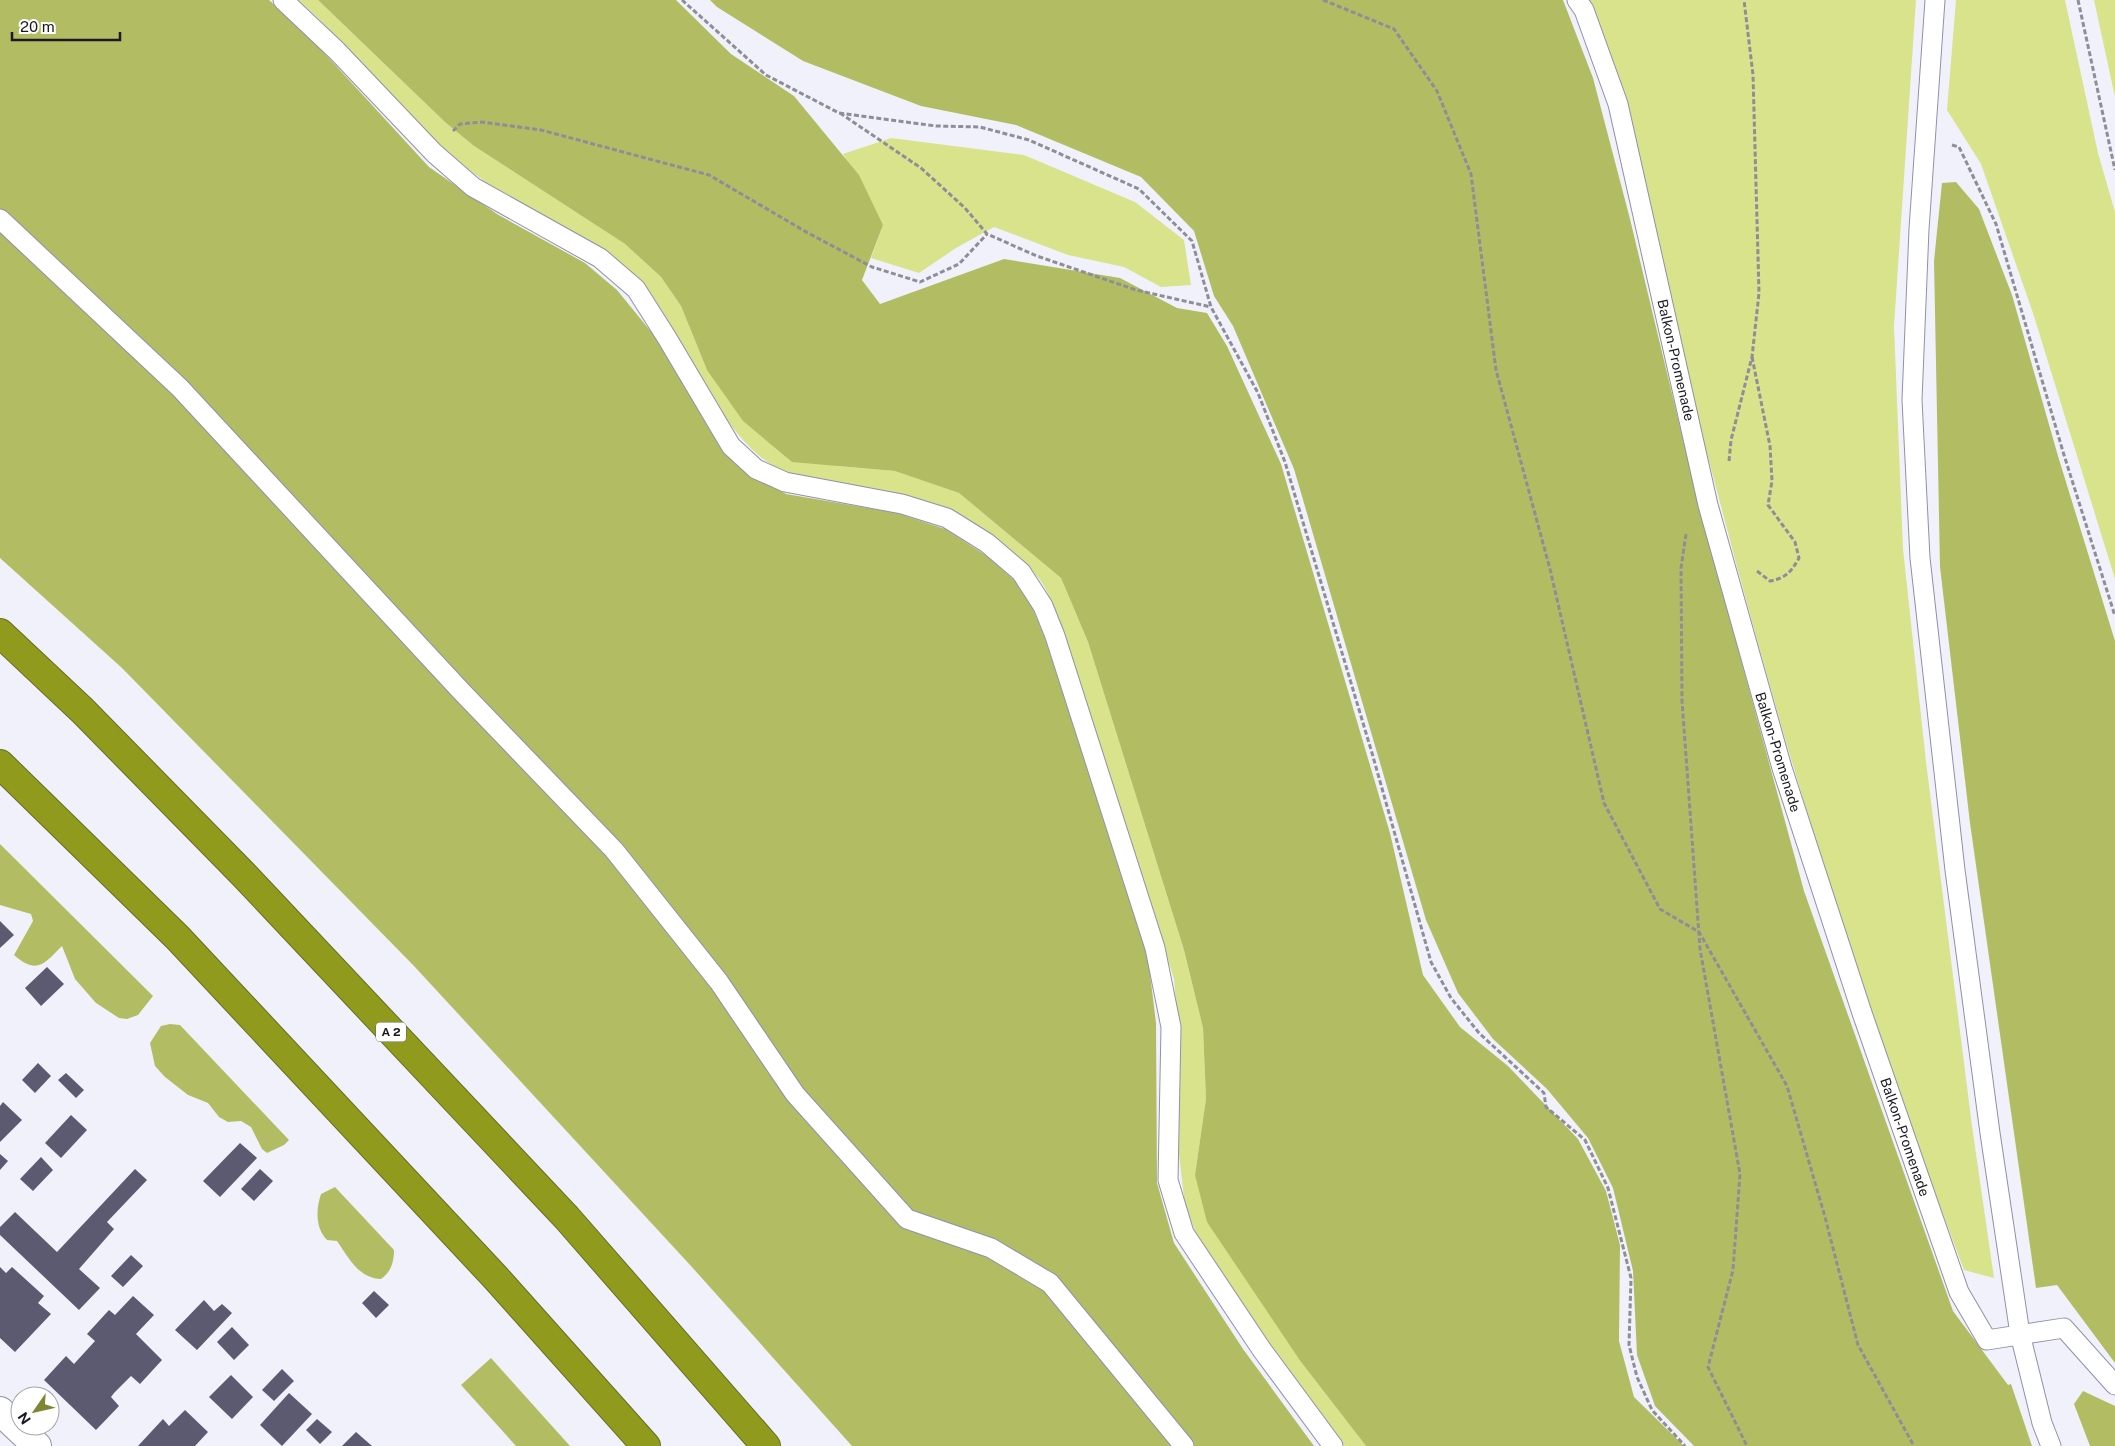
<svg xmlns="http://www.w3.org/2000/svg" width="2115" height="1446" font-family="'Public Sans',sans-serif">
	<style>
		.green { fill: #d8e38c }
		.forest { fill: #b2bd63 }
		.building { fill: #5b5a71 }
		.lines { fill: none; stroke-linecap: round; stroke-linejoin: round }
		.lane-casing { stroke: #9190a9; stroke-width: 21 }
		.street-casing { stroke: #9190a9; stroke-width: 30 }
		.highway-casing { stroke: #676e20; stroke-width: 30 }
		.path { stroke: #8e8d98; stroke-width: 3; stroke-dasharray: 5 2.5; stroke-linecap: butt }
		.lane { stroke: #fff; stroke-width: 19 }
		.street { stroke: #fff; stroke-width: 28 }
		.highway { stroke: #909b1e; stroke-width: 28 }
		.labels { text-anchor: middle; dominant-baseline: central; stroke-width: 5; stroke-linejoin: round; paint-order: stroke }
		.shield { fill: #fff; stroke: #5f5f66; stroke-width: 1 }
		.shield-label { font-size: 12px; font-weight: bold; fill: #1b1a24 }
		.street-label { font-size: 14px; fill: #1b1a24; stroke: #fff }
	</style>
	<rect width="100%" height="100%" fill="#f1f1fc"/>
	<!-- green -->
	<g class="green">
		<path d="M298 0H318L446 123 474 146 625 244 661 277 681 306 707 370 836 466 896 471 959 493 1061 578 1088 642 1184 950 1203 1028 1206 1099 1195 1175 1301 1362 1366 1446H1345L1271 1349 1199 1241 1185 1206 1179 1154V1039L1174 979 1059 620C1053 607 1048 591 1040 580 1014 546 932 501 891 492 855 484 813 485 779 469 737 449 699 378 677 337 665 317 655 296 638 279 594 236 532 216 483 180 420 134 370 73 316 16Z"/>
		<path d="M1585 0H1916L1894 326 1903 549 1926 762 1972 1126 1994 1278 1964 1270C1899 1100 1841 927 1789 752 1750 620 1716 487 1681 354 1650 235 1617 118 1585 0Z"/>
		<path d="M1956 0H2065L2098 153 2115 212V579L2033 313 1981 164 1947 110Z"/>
		<path d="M2094 0H2115V97Z"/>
		<path d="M891 138 1024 155 1135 202 1184 240 1191 285 1161 287 1124 267 1068 255 994 227 956 248 919 273 871 258 883 225 843 154Z"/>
	</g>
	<!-- forest -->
	<g class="forest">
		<path d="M0 0H269L305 32 429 167 497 214 585 263 617 290 657 339 718 444 746 471 786 494 897 513 945 529 987 556 1014 580 1032 607 1046 641 1123 881 1147 949 1156 1023 1157 1183 1174 1243 1243 1349 1314 1446H852L691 1266 414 966 122 668 0 558Z"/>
		<path d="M318 0H676L731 54 794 96 859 175 883 225 862 280 880 304 1004 259 1120 278 1177 308 1207 313 1227 346 1281 464 1390 833 1423 975 1460 1027 1508 1066 1578 1139 1606 1191 1620 1245 1619 1341 1634 1397 1684 1446H1366L1301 1362 1207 1222 1195 1175 1206 1099 1203 1028 1184 950 1088 642 1061 578 959 493 895 471 792 462 743 421 707 370 681 306 661 277 625 244 474 146 446 123Z"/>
		<path d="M710 0H1563L1593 78 1630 219 1698 502 1804 891 1953 1311 2008 1385 2011 1384 2032 1446H1694L1655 1406 1637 1355 1633 1271 1613 1188 1588 1138 1547 1089 1493 1039 1458 993 1426 920 1294 469 1233 326 1214 296 1194 231 1141 177 1016 125 921 106 803 61 717 7Z"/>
		<path d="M1956 182 1979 209 2012 295 2058 456 2115 641V1363L2057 1285 2036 1288 1970 823 1940 567 1934 261 1942 183Z"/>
		<path d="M0 844 153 996 138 1015 127 1019 119 1018 96 1003 75 979 62 946C44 964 37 975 14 955L33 921 31 914 0 905Z"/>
		<path d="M170 1024 180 1025 289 1140 284 1145 267 1153 262 1149 251 1127 241 1121 228 1122 219 1117 208 1103 188 1095 165 1077 155 1066 150 1043 161 1026Z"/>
		<path d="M335 1187 394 1250C394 1262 391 1272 381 1279 358 1278 349 1258 337 1241L327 1240C315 1228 316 1209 321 1194Z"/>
		<path d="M491 1358 570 1446H516L461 1385Z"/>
		<path d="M2083 1391 2115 1406V1446H2090L2074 1404Z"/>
	</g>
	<!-- building -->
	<g class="building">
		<path d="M0 921 14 935 0 948Z"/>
		<path d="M47 967 64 984 41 1006 25 988Z"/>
		<path d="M38 1063 51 1076 35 1093 22 1080Z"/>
		<path d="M66 1073 84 1090 76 1098 58 1080Z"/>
		<path d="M3 1102 22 1120 0 1142V1106Z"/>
		<path d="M71 1115 87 1130 61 1158 45 1143Z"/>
		<path d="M240 1143 257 1158 220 1197 203 1181Z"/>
		<path d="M0 1154 8 1161 0 1170Z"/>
		<path d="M41 1157 53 1170 33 1191 20 1179Z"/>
		<path d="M135 1169 147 1180 107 1222 114 1229 79 1269 100 1288 79 1310 0 1235V1227L15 1212 57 1252Z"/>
		<path d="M260 1169 273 1181 254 1201 241 1189Z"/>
		<path d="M131 1255 143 1266 123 1287 111 1276Z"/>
		<path d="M0 1267 6 1273 12 1267 44 1296 38 1303 51 1314 15 1352 0 1338Z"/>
		<path d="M374 1291 389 1305 376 1318 362 1303Z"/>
		<path d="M133 1296 154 1315 136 1334 162 1360 140 1384 131 1376 114 1393 111 1397 119 1406 96 1430 44 1380 66 1356 74 1364 95 1341 87 1334 109 1310 115 1315Z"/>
		<path d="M204 1300 214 1311 222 1304 232 1313 197 1350 175 1330Z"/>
		<path d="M232 1327 249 1345 234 1360 217 1342Z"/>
		<path d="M282 1369 294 1381 274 1401 262 1390Z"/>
		<path d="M231 1375 253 1397 232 1419 209 1397Z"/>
		<path d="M289 1393 312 1414 282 1446 260 1425Z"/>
		<path d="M185 1410 208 1432 195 1446H138L163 1419 169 1426Z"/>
		<path d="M317 1419 332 1432 320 1444 306 1430Z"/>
		<path d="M356 1432 372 1446H342Z"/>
	</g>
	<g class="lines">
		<!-- lane casing -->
		<g class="lane-casing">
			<g id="lane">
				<path d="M283 0 337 51 434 153 473 187 600 258 636 289 667 338 731 446 756 469 785 482 902 504 947 518 987 543 1021 572 1043 606 1055 636 1155 948 1171 1027 1168 1180 1184 1233 1262 1350 1333 1446"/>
				<path d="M1577 0 1584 10 1618 104 1708 505 1782 768 1862 1013 1959 1292 1987 1340 2064 1328 2115 1385"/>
				<path d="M1935 0 1919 229 1912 400 1920 558 1955 870 1990 1133 2020 1334 2042 1423 2051 1446"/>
				<path d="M0 219 180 388 461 691 614 850 719 982 795 1094 907 1219 991 1248 1050 1283 1184 1446"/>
			</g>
		</g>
		<!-- street casing -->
		<g class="street-casing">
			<path id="street" d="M0 1411 37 1446"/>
		</g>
		<!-- highway casing -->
		<g class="highway-casing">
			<g id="highway">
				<path d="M0 633 83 711 244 875 567 1218 766 1446"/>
				<path d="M0 764 178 938 496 1278 646 1446"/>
			</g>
		</g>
		<!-- path -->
		<g class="path">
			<path d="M682 0 766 75 839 113 936 126 980 127 1029 140 1139 189 1192 241 1211 307 1258 393 1285 462 1372 753 1431 962 1451 998 1479 1033 1544 1093 1546 1107 1585 1140 1608 1188 1631 1278 1629 1345 1637 1377 1652 1410 1685 1446"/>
			<path d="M1323 0 1394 29 1437 91 1471 174 1496 370 1550 569 1604 803 1660 909 1699 932 1787 1086 1825 1217 1858 1345 1914 1446"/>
			<path d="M2078 0 2115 170"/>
			<path d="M840 113 921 168 965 208 987 234 1037 256 1136 290 1211 307"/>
			<path d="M453 131 460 124 482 122 541 130 709 175 808 233 872 267 920 282 959 264 987 234"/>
			<path d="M1952 145 1959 147 1996 224 2064 455 2115 616"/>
			<path d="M1752 357 1770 446 1772 481 1768 505 1795 542 1799 558C1791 572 1786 578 1770 581L1757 571"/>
			<path d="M1729 461 1731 440 1752 357 1759 293 1753 75 1744 0"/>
			<path d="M1686 534 1681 568 1682 701 1700 949 1740 1174 1733 1270 1708 1367 1747 1446"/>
		</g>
		<!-- lane -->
		<use href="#lane" class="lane"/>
		<!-- street -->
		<use href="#street" class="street"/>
		<!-- highway -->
		<use href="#highway" class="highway"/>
	</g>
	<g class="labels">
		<!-- shield labels -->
		<rect class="shield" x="376" y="1022.5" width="30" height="19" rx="4"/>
		<g class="shield-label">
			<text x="391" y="1032">A 2</text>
		</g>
		<!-- street labels -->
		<g class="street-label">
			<text transform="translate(1676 360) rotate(77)">Balkon-Promenade</text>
			<text transform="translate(1778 752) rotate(73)">Balkon-Promenade</text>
			<text transform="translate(1905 1137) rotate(71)">Balkon-Promenade</text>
		</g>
	</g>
	<!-- north arrow -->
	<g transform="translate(35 1411) rotate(236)"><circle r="24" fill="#ffffff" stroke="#a4a3a7"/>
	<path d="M0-4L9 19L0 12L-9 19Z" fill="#7d8632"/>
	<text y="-8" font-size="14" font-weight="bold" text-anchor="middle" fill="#1b1a24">N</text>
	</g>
	<!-- scale -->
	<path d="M12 32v8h108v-8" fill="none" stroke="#1b1a24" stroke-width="2.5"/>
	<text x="20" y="32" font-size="15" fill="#1b1a24" stroke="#ffffff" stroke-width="4" paint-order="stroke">20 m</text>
</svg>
